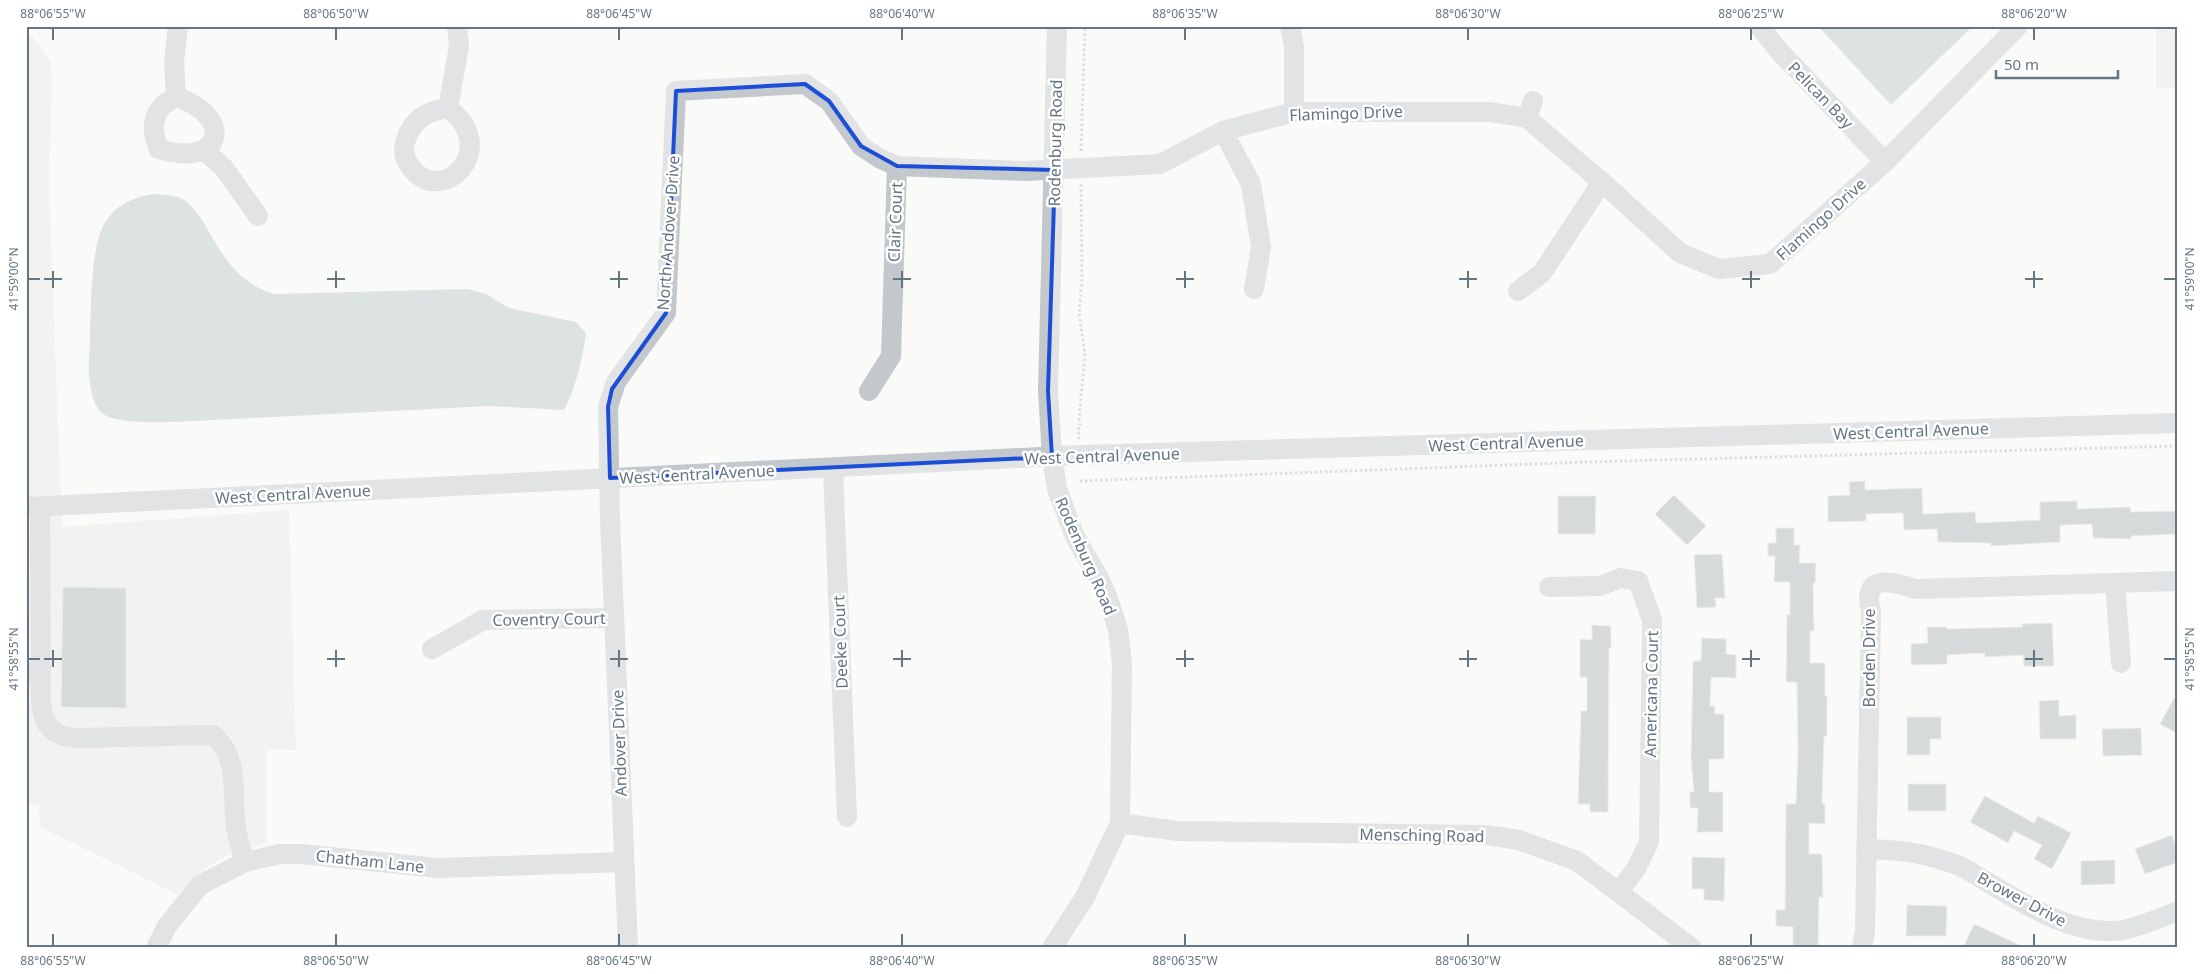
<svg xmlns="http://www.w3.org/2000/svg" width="2204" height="974" font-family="'Noto Sans',sans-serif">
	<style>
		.built { fill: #e8e9e9 }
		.water { fill: #bbc7cb }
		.building { fill: #aab3b9; stroke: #dcdcda }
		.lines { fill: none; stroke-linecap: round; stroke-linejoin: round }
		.path { stroke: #bbbfc2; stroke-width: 3; stroke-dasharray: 2.5 2.5; stroke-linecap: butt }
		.minor { stroke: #c3c8cc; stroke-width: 20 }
		.marked { fill: none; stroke: #1d4ed8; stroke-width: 4; stroke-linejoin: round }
		.ticks { fill: none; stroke: #657683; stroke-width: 2 }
		.labels { text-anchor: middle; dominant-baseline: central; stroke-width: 5; stroke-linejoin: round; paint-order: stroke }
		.street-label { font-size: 16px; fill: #657683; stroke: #fff }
		.neatline { fill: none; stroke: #657683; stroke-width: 2 }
		.ticks-label { font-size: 12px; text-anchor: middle; fill: #657683 }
	</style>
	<rect width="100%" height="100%" fill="#fafaf8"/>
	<!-- built -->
	<g class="built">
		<path d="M2156 26H2178V89L2156 88Z"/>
		<path d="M26 29 45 52 51 63 52 75 49 188 62 527 289 510 296 750 266 749V843L237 851 223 857 198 874 177 894 40 827 39 805 26 804Z"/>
	</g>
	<!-- water -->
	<g class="water">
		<path d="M1818 26H1973L1891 105Z"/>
		<path d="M154 194C163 195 176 195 184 200 195 207 202 220 208 230 224 259 242 286 276 294L468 289 486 294 509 308 576 322 586 333C583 357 576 388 564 410L489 406 175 422C156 422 118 424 103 414 93 406 90 387 89 375 88 361 90 347 90 333 91 306 91 256 101 231 110 208 131 197 154 194Z"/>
	</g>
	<!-- building -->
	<g class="building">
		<path d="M1865 481V490L1922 488 1923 514 1975 512 1976 523 2040 520V502L2077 501V509L2130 507 2131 512 2178 511V534L2131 536V539L2093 538 2092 524 2060 525V542L1991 546V543L1938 542 1937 529 1904 530 1903 513 1866 514V521L1828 522V496L1850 495 1849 482Z"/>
		<path d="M1674 495 1706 526 1687 545 1655 514Z"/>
		<path d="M1558 496H1596L1595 534H1558Z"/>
		<path d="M1776 528H1794V545H1800L1799 563H1816L1815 583H1813L1814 631H1810V663H1825V696H1827V736H1824L1822 804H1825V824L1809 823V854H1822L1823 897H1819L1818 948H1793V927L1776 926V910H1785L1786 804H1796L1798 752 1797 682H1786L1787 615H1790V582H1774L1775 556H1768V543H1776Z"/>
		<path d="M1722 554 1725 598H1715L1716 607 1697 608 1694 555Z"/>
		<path d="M63 587 126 588V708L61 707Z"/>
		<path d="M2052 623 2054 666H2024L2023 655 1985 657V653L1947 655V664L1911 665V644L1928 643 1927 627H1946L1947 629 2023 627 2022 624Z"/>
		<path d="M1592 625 1611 626V648H1609L1608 812H1590V804H1578L1581 711H1587V677H1580V639L1592 640Z"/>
		<path d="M1702 638 1726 639V654L1736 655V678L1711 677 1710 706H1715V714H1724V759H1709V792H1723V832H1697L1698 808H1690V791L1694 792 1691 759 1693 661H1701Z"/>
		<path d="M2178 691V734L2160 724Z"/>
		<path d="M2059 700V716L2076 715V739H2040L2039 701Z"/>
		<path d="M1907 717H1941V739H1930V755H1907Z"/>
		<path d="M2141 728 2142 755 2103 756 2102 729Z"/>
		<rect x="1908" y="784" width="38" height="27"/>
		<path d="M1985 796 2034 823 2038 816 2071 833 2052 869 2034 859 2042 845 2014 831 2008 843 1970 822Z"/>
		<path d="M2172 835 2178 852V862L2145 874 2135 849Z"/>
		<path d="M1692 857 1725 858 1724 901 1704 900V889H1692Z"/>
		<path d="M2115 860V884L2081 885V861Z"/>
		<path d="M1907 905 1947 906 1946 936H1906Z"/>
		<path d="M1974 924 2026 948H1963Z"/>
	</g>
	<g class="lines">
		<!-- path -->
		<g class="path">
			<path d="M1081 151 1085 26"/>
			<path d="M1079 439 1078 429 1081 427 1079 419 1085 354 1079 313 1082 279 1081 184"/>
			<path d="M1080 481 1586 462 2178 446"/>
		</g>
		<!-- minor -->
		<g class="minor">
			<path d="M1290 26 1294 47V112"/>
			<path d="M1759 26 1781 53 1885 162"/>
			<path d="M176 97C235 116 224 169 159 149 149 127 153 107 176 97Z"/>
			<path d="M176 97 174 62 178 26"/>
			<path d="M448 108C503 149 440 210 410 166 402 155 403 146 408 134 417 116 429 111 448 108Z"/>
			<path d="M448 108 459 46 457 26"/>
			<path d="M1527 118 1533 101"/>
			<path d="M1223 131 1251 184 1261 247 1254 289"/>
			<path d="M204 150 224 168 258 216"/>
			<path d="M1518 291 1542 273 1602 182"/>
			<path d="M869 391 891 356 897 166"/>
			<path d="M833 468 847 817"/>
			<path d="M26 507 1081 455 2178 423"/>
			<path d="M2115 583 2121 663"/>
			<path d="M1549 587 1600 586 1620 578 1638 581 1652 620V629L1649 842 1636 869 1619 891"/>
			<path d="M432 649 483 620 614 618"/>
			<path d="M26 672H41L40 507"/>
			<path d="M41 672C41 692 36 726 61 735 66 737 72 737 77 738L213 735C241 758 231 795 236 827 237 839 242 851 245 862"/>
			<path d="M1120 823 1177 831 1486 835 1519 840 1577 861 1692 948"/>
			<path d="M1866 849C1903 850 1927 853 1962 867 2008 893 2068 939 2123 930 2142 926 2160 918 2178 911"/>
			<path d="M156 948 167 926 200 885 245 862 280 854H301L438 868 624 862"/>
			<path d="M628 948 610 518 608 407 616 382 666 313 676 91 805 84 829 101 861 146 879 158 897 166 1026 171 1160 164 1223 131 1294 112H1490L1527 118 1602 182 1680 253 1719 269 1770 264 1885 162 2018 26"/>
			<path d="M1052 948 1085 897 1120 823 1122 664 1118 630 1109 601 1099 578 1075 537 1057 489 1052 457 1048 391 1057 26"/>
			<path d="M1862 948 1865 931 1871 611C1861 573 1892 581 1916 589L2178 581"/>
		</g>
	</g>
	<!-- marked area -->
	<path d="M0 0H2204V974H0ZM805 84 829 101 861 146 897 166 1055 170 1048 391 1052 457 610 478 608 407 612 389 666 313 676 91Z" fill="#fafaf8" fill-opacity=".55" fill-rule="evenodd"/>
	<path class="marked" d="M805 84 829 101 861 146 897 166 1055 170 1048 391 1052 457 610 478 608 407 612 389 666 313 676 91Z"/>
	<!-- ticks -->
	<path class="ticks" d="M53 28V40M336 28V40M619 28V40M902 28V40M1185 28V40M1468 28V40M1751 28V40M2034 28V40M53 271V288M336 271V288M619 271V288M902 271V288M1185 271V288M1468 271V288M1751 271V288M2034 271V288M28 279H40M44 279H62M327 279H345M610 279H628M893 279H911M1176 279H1194M1459 279H1477M1742 279H1760M2025 279H2043M2164 279H2176M53 650V667M336 650V667M619 650V667M902 650V667M1185 650V667M1468 650V667M1751 650V667M2034 650V667M28 659H40M44 659H62M327 659H345M610 659H628M893 659H911M1176 659H1194M1459 659H1477M1742 659H1760M2025 659H2043M2164 659H2176M53 934V946M336 934V946M619 934V946M902 934V946M1185 934V946M1468 934V946M1751 934V946M2034 934V946"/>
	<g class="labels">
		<!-- street labels -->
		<g class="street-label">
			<text transform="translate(1821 95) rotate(46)">Pelican Bay</text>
			<text transform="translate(1346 113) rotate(-2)">Flamingo Drive</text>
			<text transform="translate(1055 143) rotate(-89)">Rodenburg Road</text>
			<text transform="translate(1821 219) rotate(-42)">Flamingo Drive</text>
			<text transform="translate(895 222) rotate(-88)">Clair Court</text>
			<text transform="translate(668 233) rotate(-86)">North Andover Drive</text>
			<text transform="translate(1911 431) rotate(-2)">West Central Avenue</text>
			<text transform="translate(1506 443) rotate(-2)">West Central Avenue</text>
			<text transform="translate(1102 456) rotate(-2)">West Central Avenue</text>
			<text transform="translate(697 474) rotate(-3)">West Central Avenue</text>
			<text transform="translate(293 494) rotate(-3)">West Central Avenue</text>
			<text transform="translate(1086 556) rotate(66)">Rodenburg Road</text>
			<text transform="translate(549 619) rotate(-1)">Coventry Court</text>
			<text transform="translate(840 642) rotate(-92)">Deeke Court</text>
			<text transform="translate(1869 658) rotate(-90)">Borden Drive</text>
			<text transform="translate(1651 694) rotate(-89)">Americana Court</text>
			<text transform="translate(619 743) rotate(-92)">Andover Drive</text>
			<text transform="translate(1422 835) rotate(1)">Mensching Road</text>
			<text transform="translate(370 861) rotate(6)">Chatham Lane</text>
			<text transform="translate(2022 899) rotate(28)">Brower Drive</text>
		</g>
	</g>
	<!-- border -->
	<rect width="2204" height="974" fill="none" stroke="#ffffff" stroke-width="55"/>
	<!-- scale -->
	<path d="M1996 70v8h122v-8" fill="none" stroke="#657683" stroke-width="2.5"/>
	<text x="2004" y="70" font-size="15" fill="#657683" stroke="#ffffff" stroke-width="4" paint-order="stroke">50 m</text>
	<rect x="28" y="28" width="2148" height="918" class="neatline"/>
	<g class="ticks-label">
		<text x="53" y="18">88°06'55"W</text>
		<text x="336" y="18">88°06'50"W</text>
		<text x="619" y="18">88°06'45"W</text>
		<text x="902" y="18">88°06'40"W</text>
		<text x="1185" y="18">88°06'35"W</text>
		<text x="1468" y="18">88°06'30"W</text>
		<text x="1751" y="18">88°06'25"W</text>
		<text x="2034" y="18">88°06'20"W</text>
		<text transform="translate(14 279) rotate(-90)" y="4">41°59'00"N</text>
		<text transform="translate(2190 279) rotate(-90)" y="4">41°59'00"N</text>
		<text transform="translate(14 659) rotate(-90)" y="4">41°58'55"N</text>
		<text transform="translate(2190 659) rotate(-90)" y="4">41°58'55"N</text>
		<text x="53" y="965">88°06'55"W</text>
		<text x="336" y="965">88°06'50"W</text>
		<text x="619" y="965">88°06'45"W</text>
		<text x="902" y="965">88°06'40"W</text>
		<text x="1185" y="965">88°06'35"W</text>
		<text x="1468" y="965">88°06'30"W</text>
		<text x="1751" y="965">88°06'25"W</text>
		<text x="2034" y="965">88°06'20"W</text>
	</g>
</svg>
